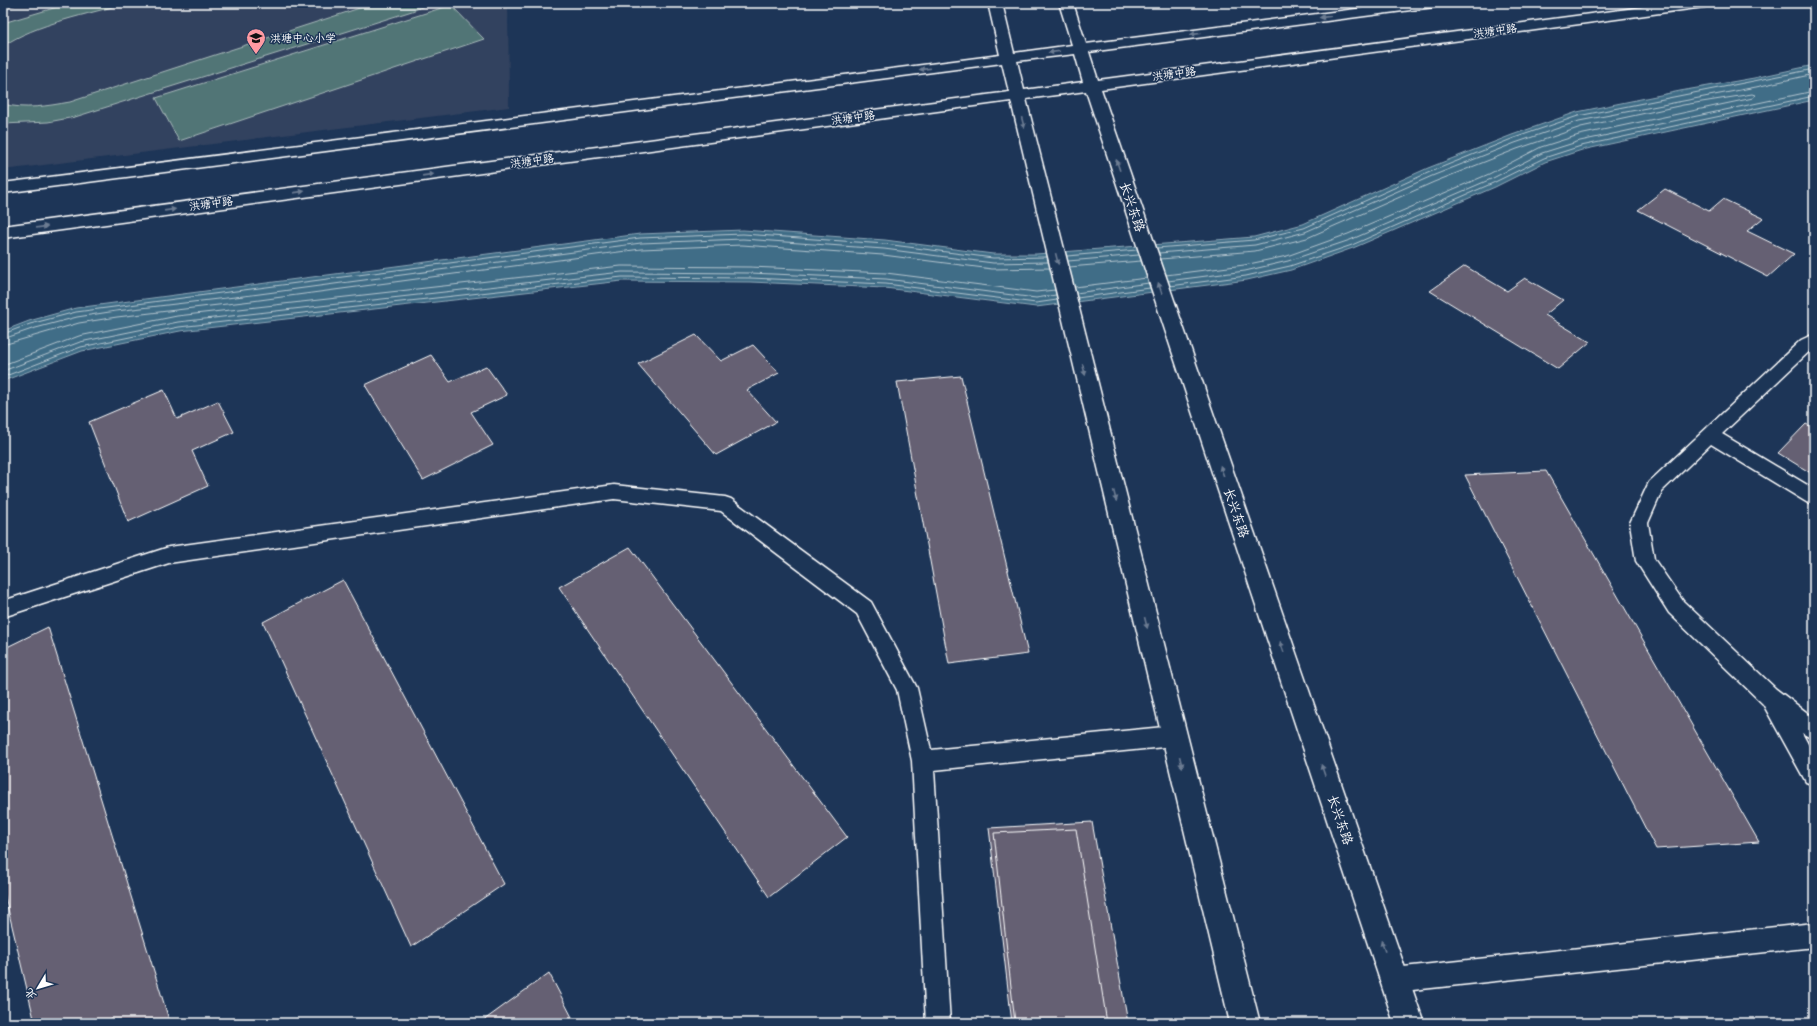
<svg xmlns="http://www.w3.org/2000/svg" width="1817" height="1026" font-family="'Architects Daughter','LXGW WenKai TC',sans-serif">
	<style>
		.built { fill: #33425f }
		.green { fill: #517576; stroke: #a8baba }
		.water { fill: #416d87; stroke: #8da7b7 }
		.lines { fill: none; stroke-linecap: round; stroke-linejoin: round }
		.shore { stroke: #b3c5cf; stroke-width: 1 }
		.building { fill: #656073; stroke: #fff }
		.lane-casing { stroke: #fff; stroke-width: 3 }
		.secondary-casing { stroke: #fff; stroke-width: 3 }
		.lane { fill: #1d3557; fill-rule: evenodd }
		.secondary { fill: #1d3557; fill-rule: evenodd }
		.oneway { fill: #6c7c92 }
		.labels { text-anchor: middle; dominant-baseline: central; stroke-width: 3; stroke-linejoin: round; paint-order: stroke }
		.far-street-label { font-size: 11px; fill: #fff; stroke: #1d3557 }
		.far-poi-label { font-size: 11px; fill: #fff; stroke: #1d3557; text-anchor: start }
		.street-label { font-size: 13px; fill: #fff; stroke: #1d3557 }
	</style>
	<rect width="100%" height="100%" fill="#1d3557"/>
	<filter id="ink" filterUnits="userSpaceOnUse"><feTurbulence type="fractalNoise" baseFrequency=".025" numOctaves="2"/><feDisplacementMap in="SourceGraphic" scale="8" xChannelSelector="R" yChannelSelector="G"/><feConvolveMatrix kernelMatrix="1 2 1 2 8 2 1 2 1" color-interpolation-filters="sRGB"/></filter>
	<g filter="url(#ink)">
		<!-- built -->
		<path class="built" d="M3 3H508L509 107 3 170Z"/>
		<!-- green -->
		<g class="green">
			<path d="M71 3H127C89 14 35 24 3 46V23Z"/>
			<path d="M375 3H432L412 11 75 117 48 122 3 124V104C25 110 47 106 70 102Z"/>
			<path d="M451 5 484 39 179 141 156 98Z"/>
		</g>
		<!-- water -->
		<path class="water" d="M1814 65V100L1582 150 1545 162 1495 187 1353 248 1291 270 1247 280 1036 307 885 288 750 282 622 281 180 331 82 351 3 381V331L29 321 76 308 640 234 743 230 885 240 993 254H1036L1254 237 1303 224 1428 168 1512 135 1577 112 1680 91 1754 78Z"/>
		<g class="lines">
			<!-- shore -->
			<g class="shore">
				<path d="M1157 248 1254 240 1304 228 1430 172 1514 138 1578 116 1814 69"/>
				<path d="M1159 253 1255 245 1305 232 1432 176 1515 143 1579 121 1756 87 1814 74"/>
				<path d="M1067 256 1137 250"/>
				<path d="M1161 259 1255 251 1307 238 1434 182 1517 149 1581 127 1683 105 1752 94 1755 95 1753 98 1579 135 1541 147 1489 174 1348 234 1287 256 1244 265 1166 275"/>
				<path d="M1068 261 1139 255"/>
				<path d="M1069 267 1141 261"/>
				<path d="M1168 281 1245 271 1288 261 1350 240 1491 179 1542 153 1580 141 1814 91"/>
				<path d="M1170 286 1246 276 1290 266 1352 245 1493 183 1544 158 1581 146 1814 96"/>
				<path d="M1075 287 1147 278"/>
				<path d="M1076 293 1149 283"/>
				<path d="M1077 298 1150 288"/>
				<path d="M3 334 30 324 76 312 640 238 743 234 885 244 993 258 1047 257"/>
				<path d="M3 339 32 329 77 317 116 311 252 295 641 243 743 239 884 249 993 263 1048 262"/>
				<path d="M3 345 79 323 117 317 252 301 641 249 742 245 883 255 992 269 1050 268"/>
				<path d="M3 365 79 336 177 316 621 266 750 267 886 273 1036 292 1055 290"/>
				<path d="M3 371 80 342 178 322 622 272 750 273 886 279 1036 298 1056 295"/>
				<path d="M3 377 81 347 179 327 622 277 750 278 886 284 1036 303 1057 300"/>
			</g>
		</g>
		<!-- building -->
		<g class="building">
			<path d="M3 3H21L3 8Z"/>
			<path d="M1665 189 1709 211 1723 199 1763 218 1747 231 1794 254 1768 277 1638 210Z"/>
			<path d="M1465 266 1507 291 1525 278 1563 300 1545 315 1590 342 1558 369 1430 291Z"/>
			<path d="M696 335 721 361 753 345 779 373 747 390 776 422 716 455 638 364Z"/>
			<path d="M431 355 450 382 486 366 507 395 471 412 493 445 423 480 365 385Z"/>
			<path d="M961 376 1028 654 949 664 897 382Z"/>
			<path d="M164 390 177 419 218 401 234 432 192 451 208 486 128 522 89 422Z"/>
			<path d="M1806 424 1814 428V475L1778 453Z"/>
			<path d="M1546 471 1759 842 1656 849 1465 475Z"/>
			<path d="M630 547 847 837 769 897 559 587Z"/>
			<path d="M343 580 504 884 411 947 263 622Z"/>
			<path d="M48 627 170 1023H35L3 888V649Z"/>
			<path d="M1092 822 1128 1023H1012L989 828Z"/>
			<path d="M1076 829 1107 1023H1015L994 833Z"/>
			<path d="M549 973 575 1023H480Z"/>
		</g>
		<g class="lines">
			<!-- lane casing -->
			<g class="lane-casing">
				<g id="lane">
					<path d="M1814 334V347L1722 434 1814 489V505L1808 503 1711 444 1662 491 1648 523 1654 559 1683 601 1776 689 1814 718V740L1802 733 1814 755V785L1806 782 1763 704 1669 613 1636 561 1630 523 1649 482 1801 340Z"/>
					<path d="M614 485 725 497 731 499 871 602 917 688 931 750 1174 726 1181 729 1184 736 1181 743 1174 746 934 770 950 1023H926L912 761 897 690 857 614 721 511 614 499 169 563 3 617V601L169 547Z"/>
					<path d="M1814 923V947L1394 992 1385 989 1382 980 1385 971 1394 968Z"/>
				</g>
			</g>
			<!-- secondary casing -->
			<g class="secondary-casing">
				<path id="secondary" d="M988 3H1002L1014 53 1072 45 1059 3H1073L1086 44 1402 3H1441L1439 6 1434 7 1089 52 1098 80 1673 3H1711L1709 6 1704 7 1101 89 1424 1023H1394L1086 91 1026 99 1260 1023H1230L1011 101 3 238V226L1009 92 1002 63 3 193V183L1000 55ZM1075 54 1083 82 1024 90 1017 61Z"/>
			</g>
			<!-- lane -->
			<use href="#lane" class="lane"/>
			<!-- secondary -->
			<use href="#secondary" class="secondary"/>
		</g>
		<!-- one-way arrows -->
		<defs><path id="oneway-solid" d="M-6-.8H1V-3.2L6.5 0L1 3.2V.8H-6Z"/></defs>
		<g class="oneway">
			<use href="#oneway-solid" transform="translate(1325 17) rotate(173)"/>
			<use href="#oneway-solid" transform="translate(1196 34) rotate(173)"/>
			<use href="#oneway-solid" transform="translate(1054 52) rotate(173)"/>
			<use href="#oneway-solid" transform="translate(925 69) rotate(173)"/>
			<use href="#oneway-solid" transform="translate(1023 123) rotate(76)"/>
			<use href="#oneway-solid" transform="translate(1118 165) rotate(-109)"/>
			<use href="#oneway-solid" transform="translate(428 175) rotate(-8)"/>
			<use href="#oneway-solid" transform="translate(299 192) rotate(-8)"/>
			<use href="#oneway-solid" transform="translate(170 210) rotate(-8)"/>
			<use href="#oneway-solid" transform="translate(42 227) rotate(-8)"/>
			<use href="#oneway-solid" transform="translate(1057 259) rotate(76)"/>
			<use href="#oneway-solid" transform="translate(1160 288) rotate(-109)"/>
			<use href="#oneway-solid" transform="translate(1084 370) rotate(76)"/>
			<use href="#oneway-solid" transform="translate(1222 471) rotate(-109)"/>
			<use href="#oneway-solid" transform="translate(1115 496) rotate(76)"/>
			<use href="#oneway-solid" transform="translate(1146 623) rotate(76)"/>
			<use href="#oneway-solid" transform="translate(1282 647) rotate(-109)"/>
			<use href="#oneway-solid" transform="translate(1181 762) rotate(76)"/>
			<use href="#oneway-solid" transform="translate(1323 770) rotate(-109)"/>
			<use href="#oneway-solid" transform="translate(1383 946) rotate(-109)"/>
		</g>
	</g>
	<!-- icons -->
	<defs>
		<g id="school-pin" transform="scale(1)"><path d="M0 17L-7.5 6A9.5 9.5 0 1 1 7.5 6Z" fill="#ff9aa2" stroke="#1d3557"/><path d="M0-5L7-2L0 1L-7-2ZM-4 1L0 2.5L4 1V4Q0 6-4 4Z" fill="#111"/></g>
	</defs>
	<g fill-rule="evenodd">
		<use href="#school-pin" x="256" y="38"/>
	</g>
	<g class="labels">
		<!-- far-street labels -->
		<g class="far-street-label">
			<text transform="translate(1495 31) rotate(-8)">洪塘中路</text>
			<text transform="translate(1174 74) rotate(-8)">洪塘中路</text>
			<text transform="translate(853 118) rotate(-8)">洪塘中路</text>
			<text transform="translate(532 161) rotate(-8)">洪塘中路</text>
			<text transform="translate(211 204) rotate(-8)">洪塘中路</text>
		</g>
		<!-- far-poi labels -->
		<g class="far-poi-label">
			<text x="270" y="38">洪塘中心小学</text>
		</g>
		<!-- street labels -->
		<g class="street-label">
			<text transform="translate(1132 207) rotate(71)">长兴东路</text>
			<text transform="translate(1236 513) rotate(71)">长兴东路</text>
			<text transform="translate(1340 820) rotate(71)">长兴东路</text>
		</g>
	</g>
	<!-- margin -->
	<rect width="1817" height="1026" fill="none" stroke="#1d3557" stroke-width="16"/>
	<rect x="8" y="8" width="1801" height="1010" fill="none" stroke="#fff" stroke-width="1.5" filter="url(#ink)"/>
	<!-- north arrow -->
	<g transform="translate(38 988) rotate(232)" stroke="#1d3557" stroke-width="3" paint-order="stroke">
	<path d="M0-3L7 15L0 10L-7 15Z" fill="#ffffff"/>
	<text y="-6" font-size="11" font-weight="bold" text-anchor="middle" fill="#ffffff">北</text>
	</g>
</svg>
